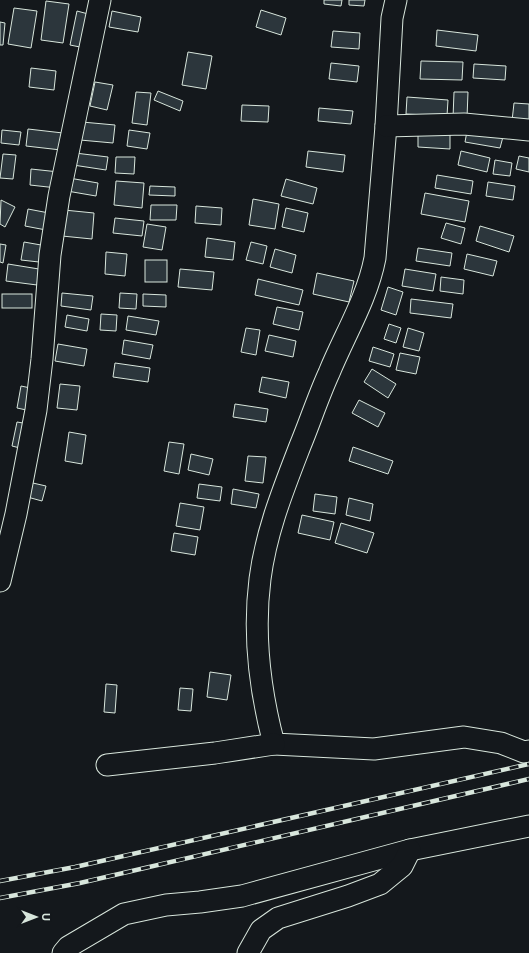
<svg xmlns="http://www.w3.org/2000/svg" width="529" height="953" font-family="Inter,sans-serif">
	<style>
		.building { fill: #2c363c; stroke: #d8e6dc }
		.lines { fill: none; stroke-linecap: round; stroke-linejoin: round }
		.minor-casing { stroke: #d8e6dc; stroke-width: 23 }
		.minor { stroke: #14181c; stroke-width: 21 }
		.rail-casing { stroke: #d8e6dc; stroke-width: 4.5 }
		.rail { stroke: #14181c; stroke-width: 3; stroke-dasharray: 9; stroke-linecap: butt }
	</style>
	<rect width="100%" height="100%" fill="#14181c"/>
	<!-- building -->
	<g class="building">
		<path d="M324 0H342L341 6 324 4Z"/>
		<path d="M349 0H365L364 6 349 5Z"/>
		<path d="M46 1 69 4 63 43 41 40Z"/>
		<path d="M14 8 37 11 31 48 8 44Z"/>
		<path d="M261 10 286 18 281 35 256 27Z"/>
		<path d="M77 11 92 15 85 48 70 45Z"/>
		<path d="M112 11 141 17 138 32 109 27Z"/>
		<path d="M0 22 5 23 3 45H0Z"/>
		<path d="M437 30 478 35 476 51 436 46Z"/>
		<path d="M333 31 360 33 359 49 331 47Z"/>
		<path d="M188 52 212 56 206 89 182 85Z"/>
		<path d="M421 61 463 62 462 80 420 79Z"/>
		<path d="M331 63 359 66 357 82 329 79Z"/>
		<path d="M474 64 506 66 505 80 473 78Z"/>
		<path d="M31 68 56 71 54 90 29 87Z"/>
		<path d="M95 82 113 85 107 110 90 106Z"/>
		<path d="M158 91 183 101 180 111 154 100Z"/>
		<path d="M136 92 151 93 147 125 132 123Z"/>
		<path d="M454 92H468L467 118H453Z"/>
		<path d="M407 97 448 100 447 116 406 114Z"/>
		<path d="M514 103 529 104V123L512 121Z"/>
		<path d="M242 105 269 106 268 122 241 121Z"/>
		<path d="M319 108 353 111 351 124 318 121Z"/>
		<path d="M82 122 115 125 113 143 80 140Z"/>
		<path d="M468 126 504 133 500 148 465 142Z"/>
		<path d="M28 129 63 133 61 150 26 146Z"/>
		<path d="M2 130 21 132 19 145 1 143Z"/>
		<path d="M129 130 150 133 147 149 127 146Z"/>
		<path d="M418 131 450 132V149L418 147Z"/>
		<path d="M308 151 345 155 343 172 306 167Z"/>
		<path d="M461 151 490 158 487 172 458 165Z"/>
		<path d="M75 153 108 157 106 170 73 165Z"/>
		<path d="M3 154 16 155 13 179 0 178Z"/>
		<path d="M519 156 529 158V172L516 169Z"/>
		<path d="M116 157H135L134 174 115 173Z"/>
		<path d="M495 160 512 163 510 176 493 174Z"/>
		<path d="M31 169 59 172 57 188 30 185Z"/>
		<path d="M437 175 473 181 471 194 435 188Z"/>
		<path d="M69 178 98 183 96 196 67 191Z"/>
		<path d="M286 179 317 188 313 204 281 196Z"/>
		<path d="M116 181 144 183 142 208 114 205Z"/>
		<path d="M488 182 515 186 513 200 486 196Z"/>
		<path d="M150 186 175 187V196L149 195Z"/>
		<path d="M425 193 469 201 465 222 421 214Z"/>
		<path d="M253 199 279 204 275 229 249 225Z"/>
		<path d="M1 200 15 207 5 227 0 224Z"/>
		<path d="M151 205H177L176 220H150Z"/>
		<path d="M196 206 222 208 221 225 195 223Z"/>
		<path d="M286 208 308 213 304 232 282 227Z"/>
		<path d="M28 209 49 213 46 230 25 226Z"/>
		<path d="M64 210 94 213 92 239 62 236Z"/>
		<path d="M115 218 144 221 142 236 113 233Z"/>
		<path d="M446 223 465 228 461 244 441 238Z"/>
		<path d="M147 224 166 227 162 250 143 247Z"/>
		<path d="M480 226 514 236 509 252 476 241Z"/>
		<path d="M207 238 235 242 233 260 205 257Z"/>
		<path d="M24 242 41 245 39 262 21 260Z"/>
		<path d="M251 242 267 246 263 264 246 260Z"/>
		<path d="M0 244 6 245 3 263 0 262Z"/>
		<path d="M418 248 452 253 450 266 416 261Z"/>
		<path d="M275 249 296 255 292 273 270 267Z"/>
		<path d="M106 252 127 254 125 276 105 274Z"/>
		<path d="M467 254 497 261 493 276 464 269Z"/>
		<rect x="145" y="260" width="22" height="22"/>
		<path d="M8 264 39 269 37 285 6 281Z"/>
		<path d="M180 269 214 272 212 290 178 287Z"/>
		<path d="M405 269 436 274 433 291 402 286Z"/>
		<path d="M317 273 354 281 349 302 313 294Z"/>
		<path d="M441 277 464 280 463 294 440 291Z"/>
		<path d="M258 279 303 290 299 305 255 295Z"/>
		<path d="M388 287 403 292 396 315 381 310Z"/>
		<path d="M62 293 93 296 91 310 61 306Z"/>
		<path d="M120 293 137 294 136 309 119 308Z"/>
		<rect x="2" y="294" width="30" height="14"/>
		<path d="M143 294 166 295V307L143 306Z"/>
		<path d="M411 299 453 304 451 318 410 313Z"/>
		<path d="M277 307 303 312 299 330 273 324Z"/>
		<path d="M101 314 117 315 116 331 100 330Z"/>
		<path d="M67 315 89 319 87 331 65 327Z"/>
		<path d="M128 316 159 321 156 335 126 330Z"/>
		<path d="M389 324 401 328 396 343 384 339Z"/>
		<path d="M246 328 260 330 256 355 241 352Z"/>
		<path d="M408 328 424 333 419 351 403 347Z"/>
		<path d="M269 335 296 341 293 357 265 351Z"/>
		<path d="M124 340 153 345 150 359 122 354Z"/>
		<path d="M58 344 87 349 84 366 55 361Z"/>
		<path d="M373 347 394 354 390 367 369 361Z"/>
		<path d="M400 353 420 357 416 374 396 370Z"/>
		<path d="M115 363 150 368 148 382 113 377Z"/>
		<path d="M372 369 396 384 388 398 364 382Z"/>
		<path d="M262 377 289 382 286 398 259 392Z"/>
		<path d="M60 384 80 386 77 410 57 408Z"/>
		<path d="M21 386 35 389 31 411 17 408Z"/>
		<path d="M359 400 385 413 378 427 352 413Z"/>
		<path d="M235 404 268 409 266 422 233 417Z"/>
		<path d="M17 422 29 424 24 449 12 446Z"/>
		<path d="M69 432 86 435 82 464 65 461Z"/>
		<path d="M169 442 184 444 179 474 164 471Z"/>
		<path d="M353 447 393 461 388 474 349 461Z"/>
		<path d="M191 454 213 459 209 475 188 470Z"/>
		<path d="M248 456 266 457 263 483 245 481Z"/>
		<path d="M24 481 46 486 42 501 20 495Z"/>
		<path d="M199 484 222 487 220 501 197 498Z"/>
		<path d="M233 489 259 494 256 508 231 504Z"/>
		<path d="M315 494 337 497 335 514 313 511Z"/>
		<path d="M349 498 373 504 370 521 346 515Z"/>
		<path d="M180 503 204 507 200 530 176 526Z"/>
		<path d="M302 515 334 522 330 540 298 533Z"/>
		<path d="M341 523 374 533 367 553 335 543Z"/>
		<path d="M174 533 198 537 195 555 171 551Z"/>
		<path d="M210 672 231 675 227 700 207 697Z"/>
		<path d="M106 684 117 685 115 713 104 712Z"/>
		<path d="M180 688 193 689 191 711 178 710Z"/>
	</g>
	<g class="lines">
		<!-- minor casing -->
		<g class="minor-casing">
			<g id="minor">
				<path d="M396 0 392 18 386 126 375 258C367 299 345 334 329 373 318 397 310 422 300 446 283 490 266 532 260 579 253 634 260 691 274 744L374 749 464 737 501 743 524 752 529 751"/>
				<path d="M386 126 464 124 529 130"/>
				<path d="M0 581 16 514 36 410 42 359 50 255 59 196 100 0"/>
				<path d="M107 765 215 753 274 744"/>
				<path d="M63 953 68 947 124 914 166 905 200 902 242 896 410 850 529 826"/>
				<path d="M248 953 261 930 278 918 348 896 380 884 402 866 410 850"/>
			</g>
		</g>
		<!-- minor -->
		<use href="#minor" class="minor"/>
		<!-- rail casing -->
		<g class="rail-casing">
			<g id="rail">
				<path d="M0 881 75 867 529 764"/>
				<path d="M0 898 80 883 529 779"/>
			</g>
		</g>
		<!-- rail -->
		<use href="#rail" class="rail"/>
	</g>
	<!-- north arrow -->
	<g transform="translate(36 917) rotate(90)" stroke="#14181c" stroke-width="3" paint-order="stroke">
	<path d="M0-3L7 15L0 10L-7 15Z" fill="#d8e6dc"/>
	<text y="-6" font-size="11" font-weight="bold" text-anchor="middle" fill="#d8e6dc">U</text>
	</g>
</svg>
